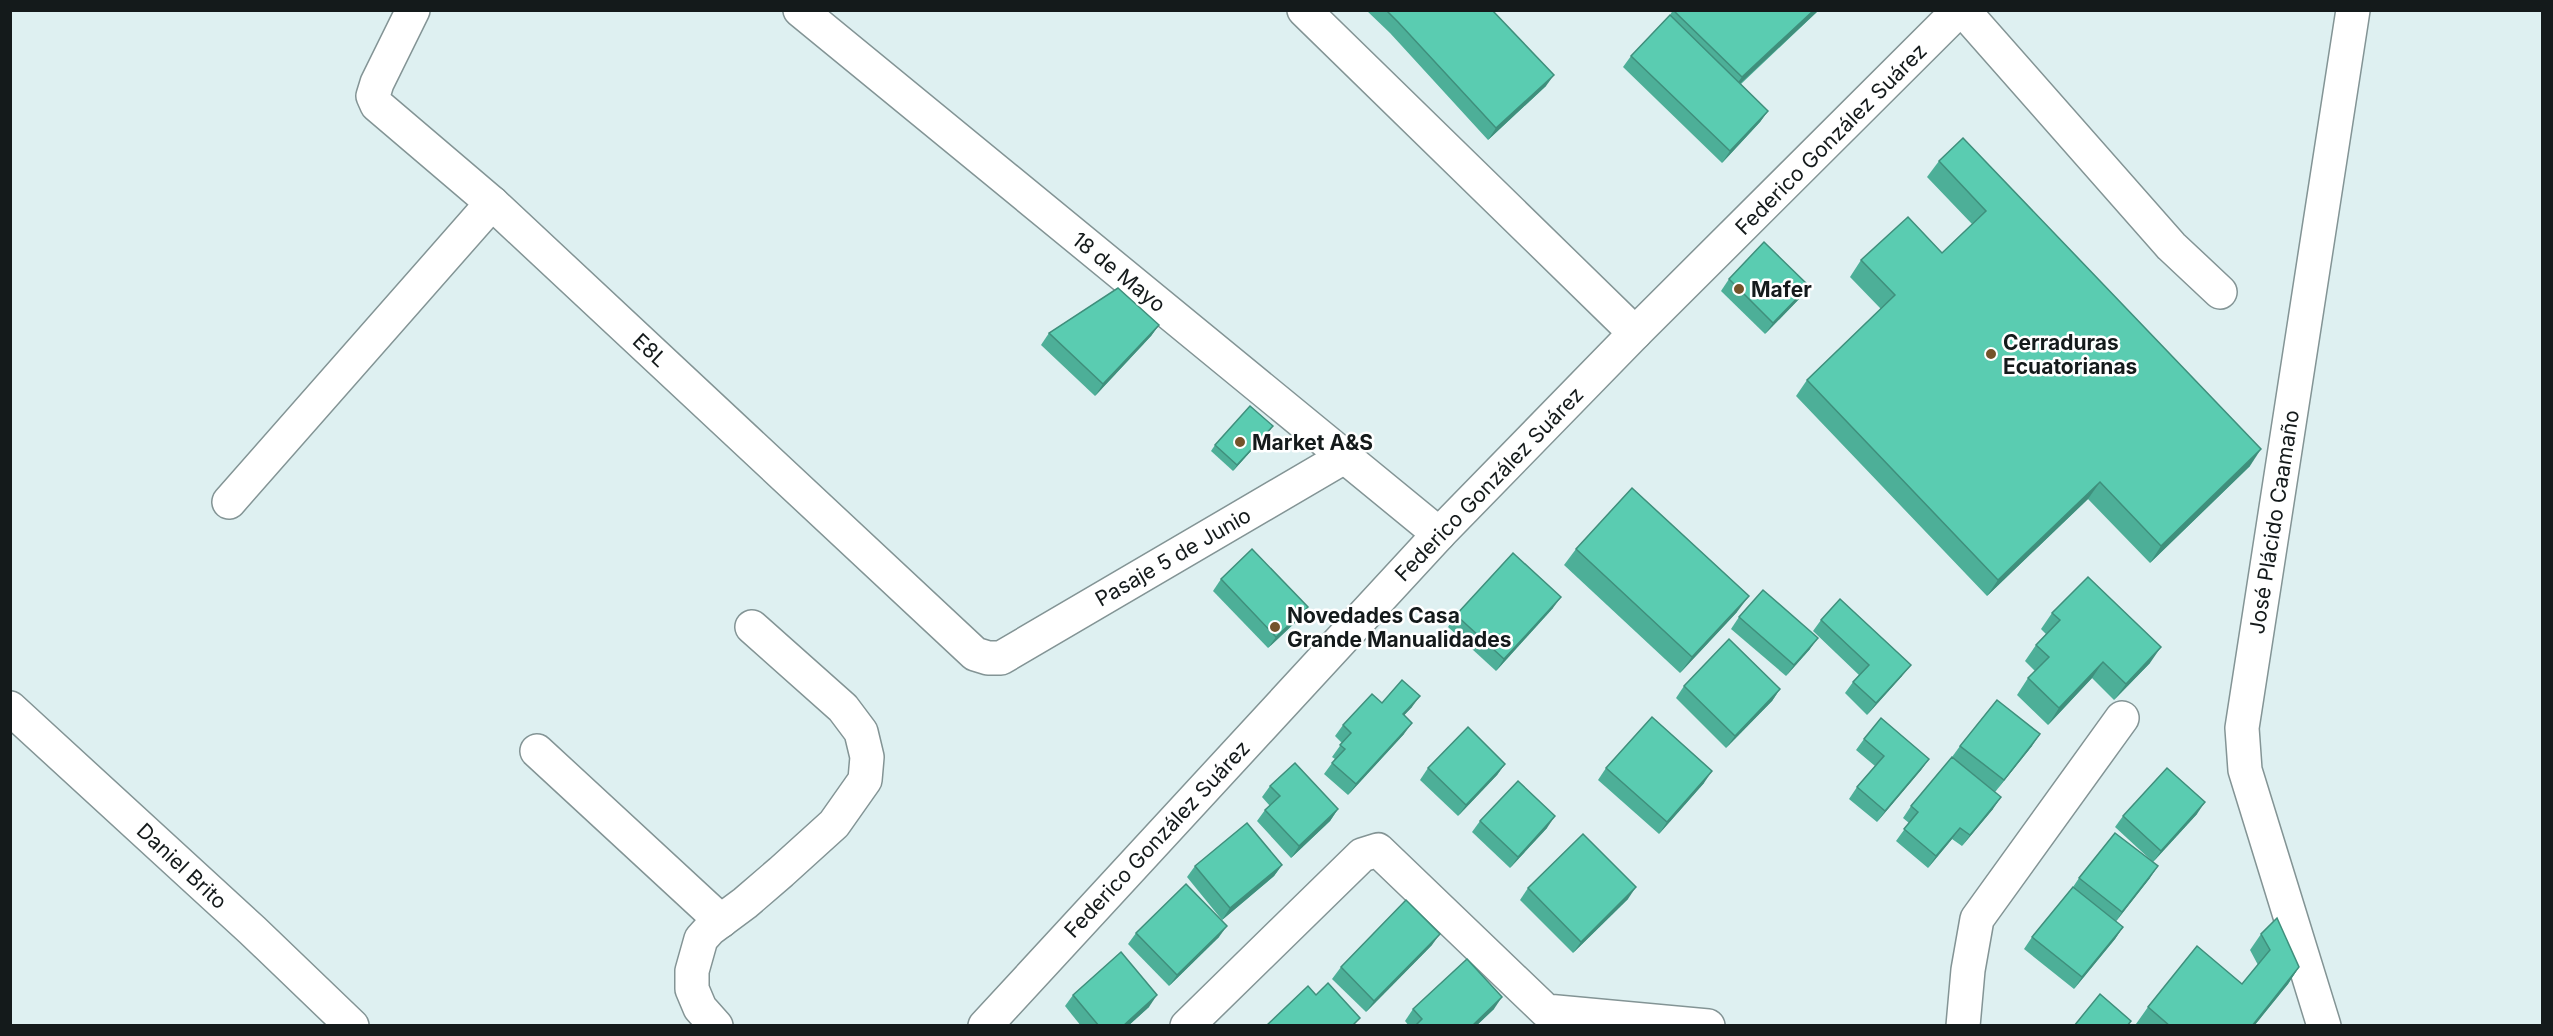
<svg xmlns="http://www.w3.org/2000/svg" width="2553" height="1036" font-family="Inter,sans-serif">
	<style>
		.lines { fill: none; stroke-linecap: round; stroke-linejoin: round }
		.minor-casing { stroke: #839495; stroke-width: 36 }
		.tertiary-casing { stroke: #839495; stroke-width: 36 }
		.minor { stroke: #fff; stroke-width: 33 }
		.tertiary { stroke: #fff; stroke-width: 33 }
		.wall { fill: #4daf98 }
		.shaded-wall { fill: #3f8f7c }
		.building { fill: #5accb1; stroke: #3f8f7c; stroke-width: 1.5 }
		.poi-dot { fill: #74532a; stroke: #fff; stroke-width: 2 }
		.labels { text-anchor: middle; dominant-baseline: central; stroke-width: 5; stroke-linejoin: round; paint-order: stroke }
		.street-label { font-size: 21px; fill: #141a1b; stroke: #fff }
		.poi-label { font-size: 21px; font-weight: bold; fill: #141a1b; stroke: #fff; text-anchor: start }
	</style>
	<rect width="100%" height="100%" fill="#def0f1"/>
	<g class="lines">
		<!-- minor casing -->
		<g class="minor-casing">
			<g id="minor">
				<path d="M413 10 377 83 373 96 377 105 492 203 975 654 988 658H1001L1344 457"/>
				<path d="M800 10 1439 534"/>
				<path d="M1304 10 1635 333"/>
				<path d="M1963 10 2171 246 2220 292"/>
				<path d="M229 502 492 203"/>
				<path d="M10 708 252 930 352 1026"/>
				<path d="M537 751 721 921"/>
				<path d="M716 1026 700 1008 692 989V971L701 939 710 929 745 903 781 872 834 824 865 780 867 757 861 732 843 708 752 627"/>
				<path d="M1187 1026 1362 855 1378 850 1546 1011 1708 1026"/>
				<path d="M1963 1026 1968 970 1977 919 2122 718"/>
				<path d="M2324 1026 2245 770 2242 728 2353 10"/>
			</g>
		</g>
		<!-- tertiary casing -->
		<g class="tertiary-casing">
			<path id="tertiary" d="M985 1026 1439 534 1635 333 1959 10"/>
		</g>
		<!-- minor -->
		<use href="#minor" class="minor"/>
		<!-- tertiary -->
		<use href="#tertiary" class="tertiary"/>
	</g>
	<!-- wall -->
	<g class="wall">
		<path d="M1366 10H1492L1546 86 1488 140 1390 33Z"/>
		<path d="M1673 10H1819L1741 84 1768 111 1760 122 1722 163 1623 67 1631 56 1670 15Z"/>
		<path d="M1939 161 2250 466 2150 563 2088 499 1987 596 1796 396 1807 380 1881 309 1850 277 1861 260 1942 253 1972 224 1927 177Z"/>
		<path d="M1729 279 1809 286 1801 297 1765 334 1721 291Z"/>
		<path d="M1159 325 1151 336 1095 396 1041 345 1049 333Z"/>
		<path d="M1273 426 1268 432 1233 471 1211 451 1215 445Z"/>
		<path d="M1576 549 1737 612 1680 673 1564 565Z"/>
		<path d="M1221 579 1308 607 1300 618 1268 648 1213 591Z"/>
		<path d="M1553 608 1496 671 1448 627 1456 615Z"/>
		<path d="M2052 613 2150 663 2114 700 2092 678 2048 725 2017 695 2028 678 2035 671 2025 661 2036 645 2046 634 2041 629Z"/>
		<path d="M1739 617 1810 649 1786 676 1731 629Z"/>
		<path d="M1821 620 1902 676 1867 715 1845 693 1853 682 1859 675 1813 631Z"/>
		<path d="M1684 686 1780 689 1772 701 1726 748 1676 698Z"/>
		<path d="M1382 703 1412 707 1404 715V734L1348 795 1324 774 1335 759 1332 757 1342 743 1335 736 1343 725Z"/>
		<path d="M1864 739 1929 759 1921 770 1877 822 1849 799 1857 787 1875 766 1856 750Z"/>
		<path d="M1960 746H2032L1995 792 1952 757Z"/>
		<path d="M1505 764 1497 775 1458 816 1420 780 1428 768Z"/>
		<path d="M1606 768 1704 783 1659 834 1598 780Z"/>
		<path d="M1270 786 1338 809 1330 821 1291 858 1257 821 1265 810 1270 806 1262 797Z"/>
		<path d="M1911 806 1993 809 1962 846 1952 839 1928 868 1896 841 1909 823 1903 818Z"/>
		<path d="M2197 814 2153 862 2115 827 2123 816Z"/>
		<path d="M1480 821 1547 828 1510 868 1472 832Z"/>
		<path d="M1282 865 1274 876 1222 920 1187 877 1195 866Z"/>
		<path d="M2079 878H2150L2116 921 2123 927 2115 939 2074 989 2024 949 2032 937 2071 890Z"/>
		<path d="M1528 888 1628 899 1573 953 1520 900Z"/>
		<path d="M1136 933 1219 937 1169 986 1128 944Z"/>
		<path d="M2261 934 2299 967 2288 984 2254 1026H2139L2136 1024 2148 1007 2242 984 2258 965 2250 950Z"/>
		<path d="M1432 945 1366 1012 1332 979 1341 967Z"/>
		<path d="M1073 995 1149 1007 1128 1026H1081L1065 1006Z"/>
		<path d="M1413 1009H1494L1476 1026H1409L1405 1021Z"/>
	</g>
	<!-- shaded-wall -->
	<g class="shaded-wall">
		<path d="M1814 10H1819L1730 93 1742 77Z"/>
		<path d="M1554 75 1546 86 1488 140 1496 128Z"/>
		<path d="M1768 111 1760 122 1722 163 1730 151Z"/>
		<path d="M1809 286 1801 297 1765 334 1773 323Z"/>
		<path d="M1159 325 1151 336 1095 396 1103 384Z"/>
		<path d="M1273 426 1268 432 1233 471 1237 465Z"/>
		<path d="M2261 449 2250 466 2150 563 2161 546Z"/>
		<path d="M2100 482 2088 499 1987 596 1998 580Z"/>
		<path d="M1749 596 1737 612 1680 673 1692 657Z"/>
		<path d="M1561 597 1553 608 1496 671 1504 659Z"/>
		<path d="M1308 607 1300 618 1268 648 1276 637Z"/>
		<path d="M1818 638 1810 649 1786 676 1794 665Z"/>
		<path d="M2161 647 2150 663 2114 700 2126 684Z"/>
		<path d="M2103 662 2092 678 2048 725 2059 708Z"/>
		<path d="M1911 665 1902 676 1867 715 1876 703Z"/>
		<path d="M1780 689 1772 701 1726 748 1735 736Z"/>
		<path d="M1420 696 1412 707 1395 725 1403 714Z"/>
		<path d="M1412 723 1404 734 1348 795 1356 784Z"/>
		<path d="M2040 734 2032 746 1995 792 2004 780Z"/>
		<path d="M1929 759 1921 770 1877 822 1885 811Z"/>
		<path d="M1505 764 1497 775 1458 816 1466 805Z"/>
		<path d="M1712 771 1704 783 1659 834 1667 822Z"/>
		<path d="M2001 797 1993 809 1962 846 1970 835Z"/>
		<path d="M2205 802 2197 814 2153 862 2161 851Z"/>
		<path d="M1338 809 1330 821 1291 858 1299 846Z"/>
		<path d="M1555 816 1547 828 1510 868 1518 857Z"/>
		<path d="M1960 828 1952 839 1928 868 1936 856Z"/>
		<path d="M1282 865 1274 876 1222 920 1230 908Z"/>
		<path d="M2158 866 2150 878 2114 924 2122 912Z"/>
		<path d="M1636 887 1628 899 1573 953 1581 942Z"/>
		<path d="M1227 926 1219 937 1169 986 1177 975Z"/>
		<path d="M2123 927 2115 939 2074 989 2082 977Z"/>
		<path d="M1440 934 1432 945 1366 1012 1374 1001Z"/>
		<path d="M2299 967 2288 984 2254 1026H2252Z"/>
		<path d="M1157 995 1149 1007 1128 1026H1123Z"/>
		<path d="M1502 997 1494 1009 1476 1026H1472Z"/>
	</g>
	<!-- building -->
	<g class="building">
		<path d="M1386 10H1492L1554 75 1496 128 1398 22Z"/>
		<path d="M1673 10H1814L1742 77Z"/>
		<path d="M1670 15 1768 111 1730 151 1631 56Z"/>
		<path d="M1963 138 2261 449 2161 546 2100 482 1998 580 1807 380 1895 295 1861 260 1908 217 1942 253 1986 211 1939 161Z"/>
		<path d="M1764 242 1809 286 1773 323 1729 279Z"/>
		<path d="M1118 288 1159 325 1103 384 1049 333Z"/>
		<path d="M1250 406 1273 426 1237 465 1215 445Z"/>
		<path d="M1632 488 1749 596 1692 657 1576 549Z"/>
		<path d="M1252 549 1308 607 1276 637 1221 579Z"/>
		<path d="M1513 553 1561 597 1504 659 1456 615Z"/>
		<path d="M2088 577 2161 647 2126 684 2103 662 2059 708 2028 678 2049 657 2036 645 2060 620 2052 613Z"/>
		<path d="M1763 590 1818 638 1794 665 1739 617Z"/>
		<path d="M1840 599 1911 665 1876 703 1853 682 1869 665 1821 620Z"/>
		<path d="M1729 639 1780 689 1735 736 1684 686Z"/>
		<path d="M1402 680 1420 696 1403 714 1412 723 1356 784 1332 763 1345 749 1340 745 1351 733 1343 725 1372 694 1382 703Z"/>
		<path d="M1997 700 2040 734 2004 780 1960 746Z"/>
		<path d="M1652 717 1712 771 1667 822 1606 768Z"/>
		<path d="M1881 718 1929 759 1885 811 1857 787 1884 756 1864 739Z"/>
		<path d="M1468 727 1505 764 1466 805 1428 768Z"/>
		<path d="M1952 757 2001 797 1970 835 1960 828 1936 856 1904 829 1918 812 1911 806Z"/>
		<path d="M1295 763 1338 809 1299 846 1265 810 1280 796 1270 786Z"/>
		<path d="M2167 768 2205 802 2161 851 2123 816Z"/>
		<path d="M1518 781 1555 816 1518 857 1480 821Z"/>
		<path d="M1247 823 1282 865 1230 908 1195 866Z"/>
		<path d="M2115 833 2158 866 2122 912 2079 878Z"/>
		<path d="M1583 834 1636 887 1581 942 1528 888Z"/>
		<path d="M1186 884 1227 926 1177 975 1136 933Z"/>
		<path d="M2073 887 2123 927 2082 977 2032 937Z"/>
		<path d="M1406 900 1440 934 1374 1001 1341 967Z"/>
		<path d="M2277 918 2299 967 2252 1026H2170L2148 1007 2197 946 2242 984 2270 950 2261 934Z"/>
		<path d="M1121 952 1157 995 1123 1026H1099L1073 995Z"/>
		<path d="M1467 959 1502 997 1472 1026H1415L1422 1019 1413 1009Z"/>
		<path d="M1328 983 1360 1018 1352 1026H1266L1308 986 1316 995Z"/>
		<path d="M2100 994 2131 1021 2127 1026H2074Z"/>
	</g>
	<!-- markers -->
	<g class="poi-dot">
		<circle cx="1739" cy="289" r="6"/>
		<circle cx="1991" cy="354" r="6"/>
		<circle cx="1240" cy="442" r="6"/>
		<circle cx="1275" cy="627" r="6"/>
	</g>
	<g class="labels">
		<!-- street labels -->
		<g class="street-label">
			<text transform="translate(1831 139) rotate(-45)">Federico González Suárez</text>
			<text transform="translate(1119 272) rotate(39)">18 de Mayo</text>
			<text transform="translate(650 350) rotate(43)">E8L</text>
			<text transform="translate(1489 484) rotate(-46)">Federico González Suárez</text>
			<text transform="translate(2274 522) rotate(-81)">José Plácido Caamaño</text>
			<text transform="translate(1173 557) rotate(-30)">Pasaje 5 de Junio</text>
			<text transform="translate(1157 839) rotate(-47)">Federico González Suárez</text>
			<text transform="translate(182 866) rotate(43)">Daniel Brito</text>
		</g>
		<!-- poi labels -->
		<g class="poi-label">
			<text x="1751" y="289">Mafer</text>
			<text x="2003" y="342">Cerraduras<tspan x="2003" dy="24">Ecuatorianas</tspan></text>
			<text x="1252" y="442">Market A&amp;S</text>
			<text x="1287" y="615">Novedades Casa<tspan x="1287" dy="24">Grande Manualidades</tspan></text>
		</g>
	</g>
	<!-- border -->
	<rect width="2553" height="1036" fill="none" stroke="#141a1b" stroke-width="24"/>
</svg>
